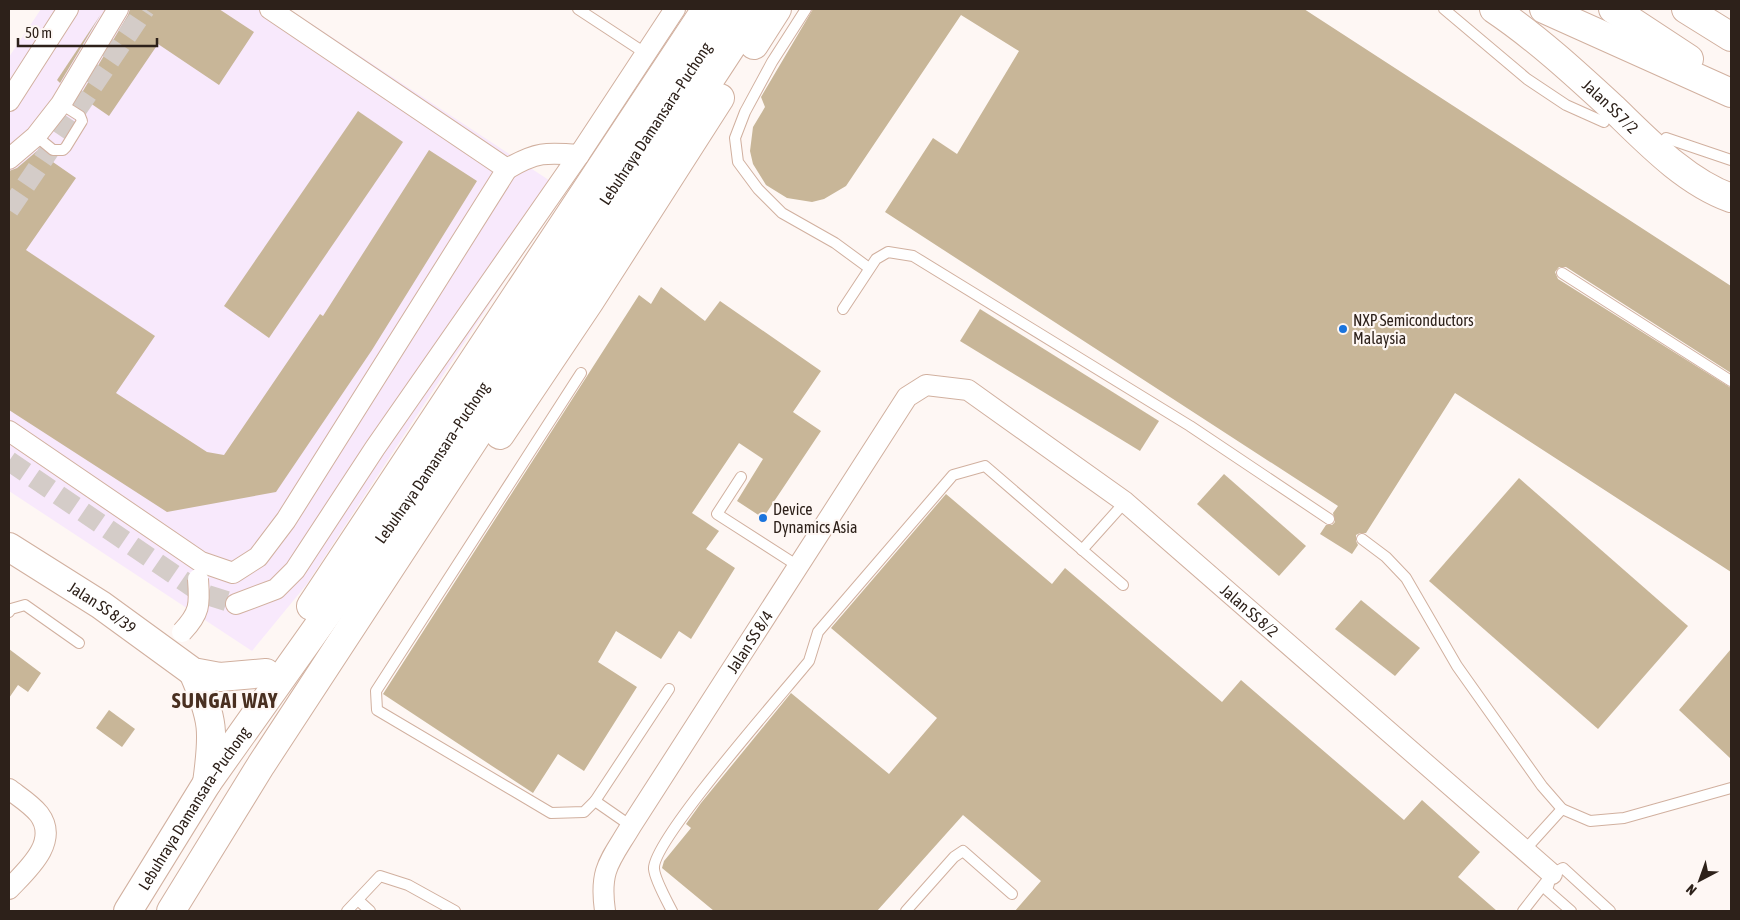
<svg xmlns="http://www.w3.org/2000/svg" width="1740" height="920" font-family="'Asap Condensed',sans-serif">
	<style>
		.commercial { fill: #f8e9fc }
		.building { fill: #c8b698 }
		.lines { fill: none; stroke-linecap: round; stroke-linejoin: round }
		.street-tunnel { stroke: #d4ccc8; stroke-width: 20; stroke-dasharray: 20 10; stroke-linecap: butt }
		.lane-casing { stroke: #d1b09f; stroke-width: 12 }
		.street-casing { stroke: #d1b09f; stroke-width: 22 }
		.secondary-casing { stroke: #d1b09f; stroke-width: 30 }
		.highway-casing { stroke: #d1b09f; stroke-width: 30 }
		.lane { stroke: #fff; stroke-width: 10 }
		.street { stroke: #fff; stroke-width: 20 }
		.secondary { stroke: #fff; stroke-width: 28 }
		.highway { stroke: #fff; stroke-width: 28 }
		.street-bridge-casing { stroke: #d1b09f; stroke-width: 22; stroke-linecap: butt }
		.street-bridge { stroke: #fff; stroke-width: 20 }
		.poi-dot { fill: #1a74dd; stroke: #fef7f4; stroke-width: 2 }
		.labels { text-anchor: middle; dominant-baseline: central; stroke-width: 4.5; stroke-linejoin: round; paint-order: stroke }
		.street-label { font-size: 16px; fill: #2d211a; stroke: #fef7f4 }
		.poi-label { font-size: 16px; fill: #2d211a; stroke: #fef7f4; text-anchor: start }
		.district-label { font-size: 21px; font-weight: bold; letter-spacing: 1px; fill: #492f20; stroke: #fef7f4 }
	</style>
	<rect width="100%" height="100%" fill="#fef7f4"/>
	<!-- commercial -->
	<path class="commercial" d="M41 9H289L564 190 307 584 252 651 9 491V57Z"/>
	<!-- building -->
	<g class="building">
		<path d="M130 9H219L254 32 219 85 158 44 109 116 80 96 128 15Z"/>
		<path d="M813 9H1304L1731 286V373L1566 267H1559L1555 272 1558 279 1731 388V572L1455 393 1366 533H1360L1356 535V541L1358 545 1352 554 1320 534 1326 525H1332L1335 522 1333 513 1338 506 885 212 933 138 957 154 1019 51 961 15 846 186 824 199 812 202 787 198 766 185 753 164 750 151 753 127 765 107 761 97Z"/>
		<path d="M101 14 60 83 57 80Z"/>
		<path d="M358 111 403 142 269 338 224 306Z"/>
		<path d="M429 150 477 181 372 350 276 492 167 512 9 410V171L17 168 37 151 76 178 26 250 155 336 116 393 207 452 224 455 320 314 323 316Z"/>
		<path d="M661 287 705 321 720 301 821 371 793 412 821 431 763 518 737 501 763 459 739 443 692 513 719 531 706 549 735 568 691 639 679 631 661 659 616 631 598 662 637 687 584 771 558 754 533 793 383 694 639 295 651 304Z"/>
		<path d="M980 309 1159 421 1140 451 960 341Z"/>
		<path d="M1224 474 1306 546 1279 576 1197 504Z"/>
		<path d="M1519 478 1688 626 1598 729 1429 581Z"/>
		<path d="M946 494 1052 584 1065 568 1222 702 1241 680 1404 820 1422 800 1480 852 1458 877 1497 911H1015L1041 881 963 815 877 911H714L662 868 664 861 691 828 686 824 701 803 791 693 889 774 937 718 831 628Z"/>
		<path d="M1361 600 1420 648 1395 676 1335 629Z"/>
		<path d="M9 649 41 673 28 692 18 685 9 698Z"/>
		<path d="M1731 649V759L1679 710Z"/>
		<path d="M109 710 135 729 122 747 96 728Z"/>
	</g>
	<g class="lines">
		<!-- street-tunnel -->
		<g class="street-tunnel">
			<path d="M9 210 145 9"/>
			<path d="M9 461 201 593 236 604"/>
		</g>
		<!-- lane casing -->
		<g class="lane-casing">
			<g id="lane">
				<path d="M578 9 645 53"/>
				<path d="M806 9 772 62 745 112 735 138 738 162 758 189 782 213 835 243 869 268"/>
				<path d="M1444 9 1527 79 1566 105 1604 122"/>
				<path d="M36 136 53 150H63L66 147 82 121 80 116 61 104"/>
				<path d="M1666 138 1731 160"/>
				<path d="M1562 273 1731 381"/>
				<path d="M843 309 876 259 888 252 913 256 1190 426 1329 519"/>
				<path d="M581 373 376 691 377 710 551 813 584 812 595 801"/>
				<path d="M741 477 717 514 798 566"/>
				<path d="M1362 539 1386 557 1406 578 1457 666 1542 786 1562 809 1590 821 1624 818 1731 788"/>
				<path d="M1082 550 1125 502"/>
				<path d="M9 612 11 609 25 605 79 643"/>
				<path d="M631 826 595 801 669 689"/>
				<path d="M1524 851 1562 809"/>
				<path d="M1550 880 1547 890 1571 911"/>
				<path d="M358 900 370 911"/>
				<path d="M347 911 380 876 408 885 455 911"/>
				<path d="M672 911C667 901 655 880 654 869 651 842 785 691 809 661L818 632 953 475 985 466 1123 585"/>
				<path d="M906 911 954 857 963 851 1012 894"/>
				<path d="M1523 911 1552 874 1563 868 1610 911"/>
			</g>
		</g>
		<!-- street casing -->
		<g class="street-casing">
			<g id="street">
				<path d="M9 101 68 9"/>
				<path d="M9 159 36 136 61 104 118 9"/>
				<path d="M507 169C536 152 546 152 579 155L675 9"/>
				<path d="M9 431 201 562 233 573 258 557 286 520 507 169 270 9"/>
				<path d="M236 604 276 589 295 570 375 448 579 155"/>
				<path d="M9 789C18 796 31 804 39 814 60 842 27 870 9 889"/>
				<path id="s1" d="M605 911C599 869 610 861 631 826L907 397 926 385 968 390 1125 502 1552 874"/>
			</g>
		</g>
		<!-- secondary casing -->
		<g class="secondary-casing">
			<g id="secondary">
				<path id="s2" d="M1494 9C1537 38 1576 74 1614 109 1648 142 1686 182 1731 198"/>
				<path id="s3" d="M9 547 101 605 193 672 220 677 266 673"/>
				<path d="M193 672C214 720 214 732 207 783"/>
			</g>
		</g>
		<!-- highway casing -->
		<g class="highway-casing">
			<g id="highway">
				<path d="M1544 9 1731 93"/>
				<path d="M1613 9 1689 59"/>
				<path d="M1686 9 1731 37"/>
				<path d="M754 45 777 9"/>
				<path d="M500 435 590 301 720 98"/>
				<path d="M311 606 706 9"/>
				<path id="s4" d="M128 911 207 783 417 487 730 9"/>
				<path d="M171 911 261 765 756 9"/>
			</g>
		</g>
		<!-- lane -->
		<use href="#lane" class="lane"/>
		<!-- street -->
		<use href="#street" class="street"/>
		<!-- secondary -->
		<use href="#secondary" class="secondary"/>
		<!-- highway -->
		<use href="#highway" class="highway"/>
		<!-- street-bridge casing -->
		<g class="street-bridge-casing">
			<path id="street-bridge" d="M182 632C200 613 200 605 198 579"/>
		</g>
		<!-- street-bridge -->
		<use href="#street-bridge" class="street-bridge"/>
	</g>
	<!-- markers -->
	<g class="poi-dot">
		<circle cx="1343" cy="329" r="5"/>
		<circle cx="763" cy="518" r="5"/>
	</g>
	<g class="labels">
		<!-- street labels -->
		<g class="street-label">
			<text stroke="none"><textPath href="#s2" startOffset="152">Jalan SS 7/2</textPath></text>
			<text stroke="none"><textPath href="#s4" startOffset="948">Lebuhraya Damansara–Puchong</textPath></text>
			<text stroke="none"><textPath href="#s4" startOffset="542">Lebuhraya Damansara–Puchong</textPath></text>
			<text stroke="none"><textPath href="#s3" startOffset="111">Jalan SS 8/39</textPath></text>
			<text stroke="none"><textPath href="#s1" startOffset="1025">Jalan SS 8/2</textPath></text>
			<text stroke="none"><textPath href="#s1" startOffset="311">Jalan SS 8/4</textPath></text>
			<text stroke="none"><textPath href="#s4" startOffset="122">Lebuhraya Damansara–Puchong</textPath></text>
		</g>
		<!-- poi labels -->
		<g class="poi-label">
			<text x="1353" y="320">NXP Semiconductors<tspan x="1353" dy="18">Malaysia</tspan></text>
			<text x="773" y="509">Device<tspan x="773" dy="18">Dynamics Asia</tspan></text>
		</g>
		<!-- district labels -->
		<g class="district-label">
			<text x="225" y="700">SUNGAI WAY</text>
		</g>
	</g>
	<!-- border -->
	<rect width="1740" height="920" fill="none" stroke="#2d211a" stroke-width="20"/>
	<!-- north arrow -->
	<g transform="translate(1700 880) rotate(221)" stroke="#fef7f4" stroke-width="4" paint-order="stroke">
	<path d="M0-4L9 19L0 12L-9 19Z" fill="#2d211a"/>
	<text y="-8" font-size="14" font-weight="bold" text-anchor="middle" fill="#2d211a">N</text>
	</g>
	<!-- scale -->
	<path d="M18 38v8h139v-8" fill="none" stroke="#2d211a" stroke-width="2.5"/>
	<text x="25" y="38" font-size="15" fill="#2d211a" stroke="#fef7f4" stroke-width="4" paint-order="stroke">50 m</text>
</svg>
